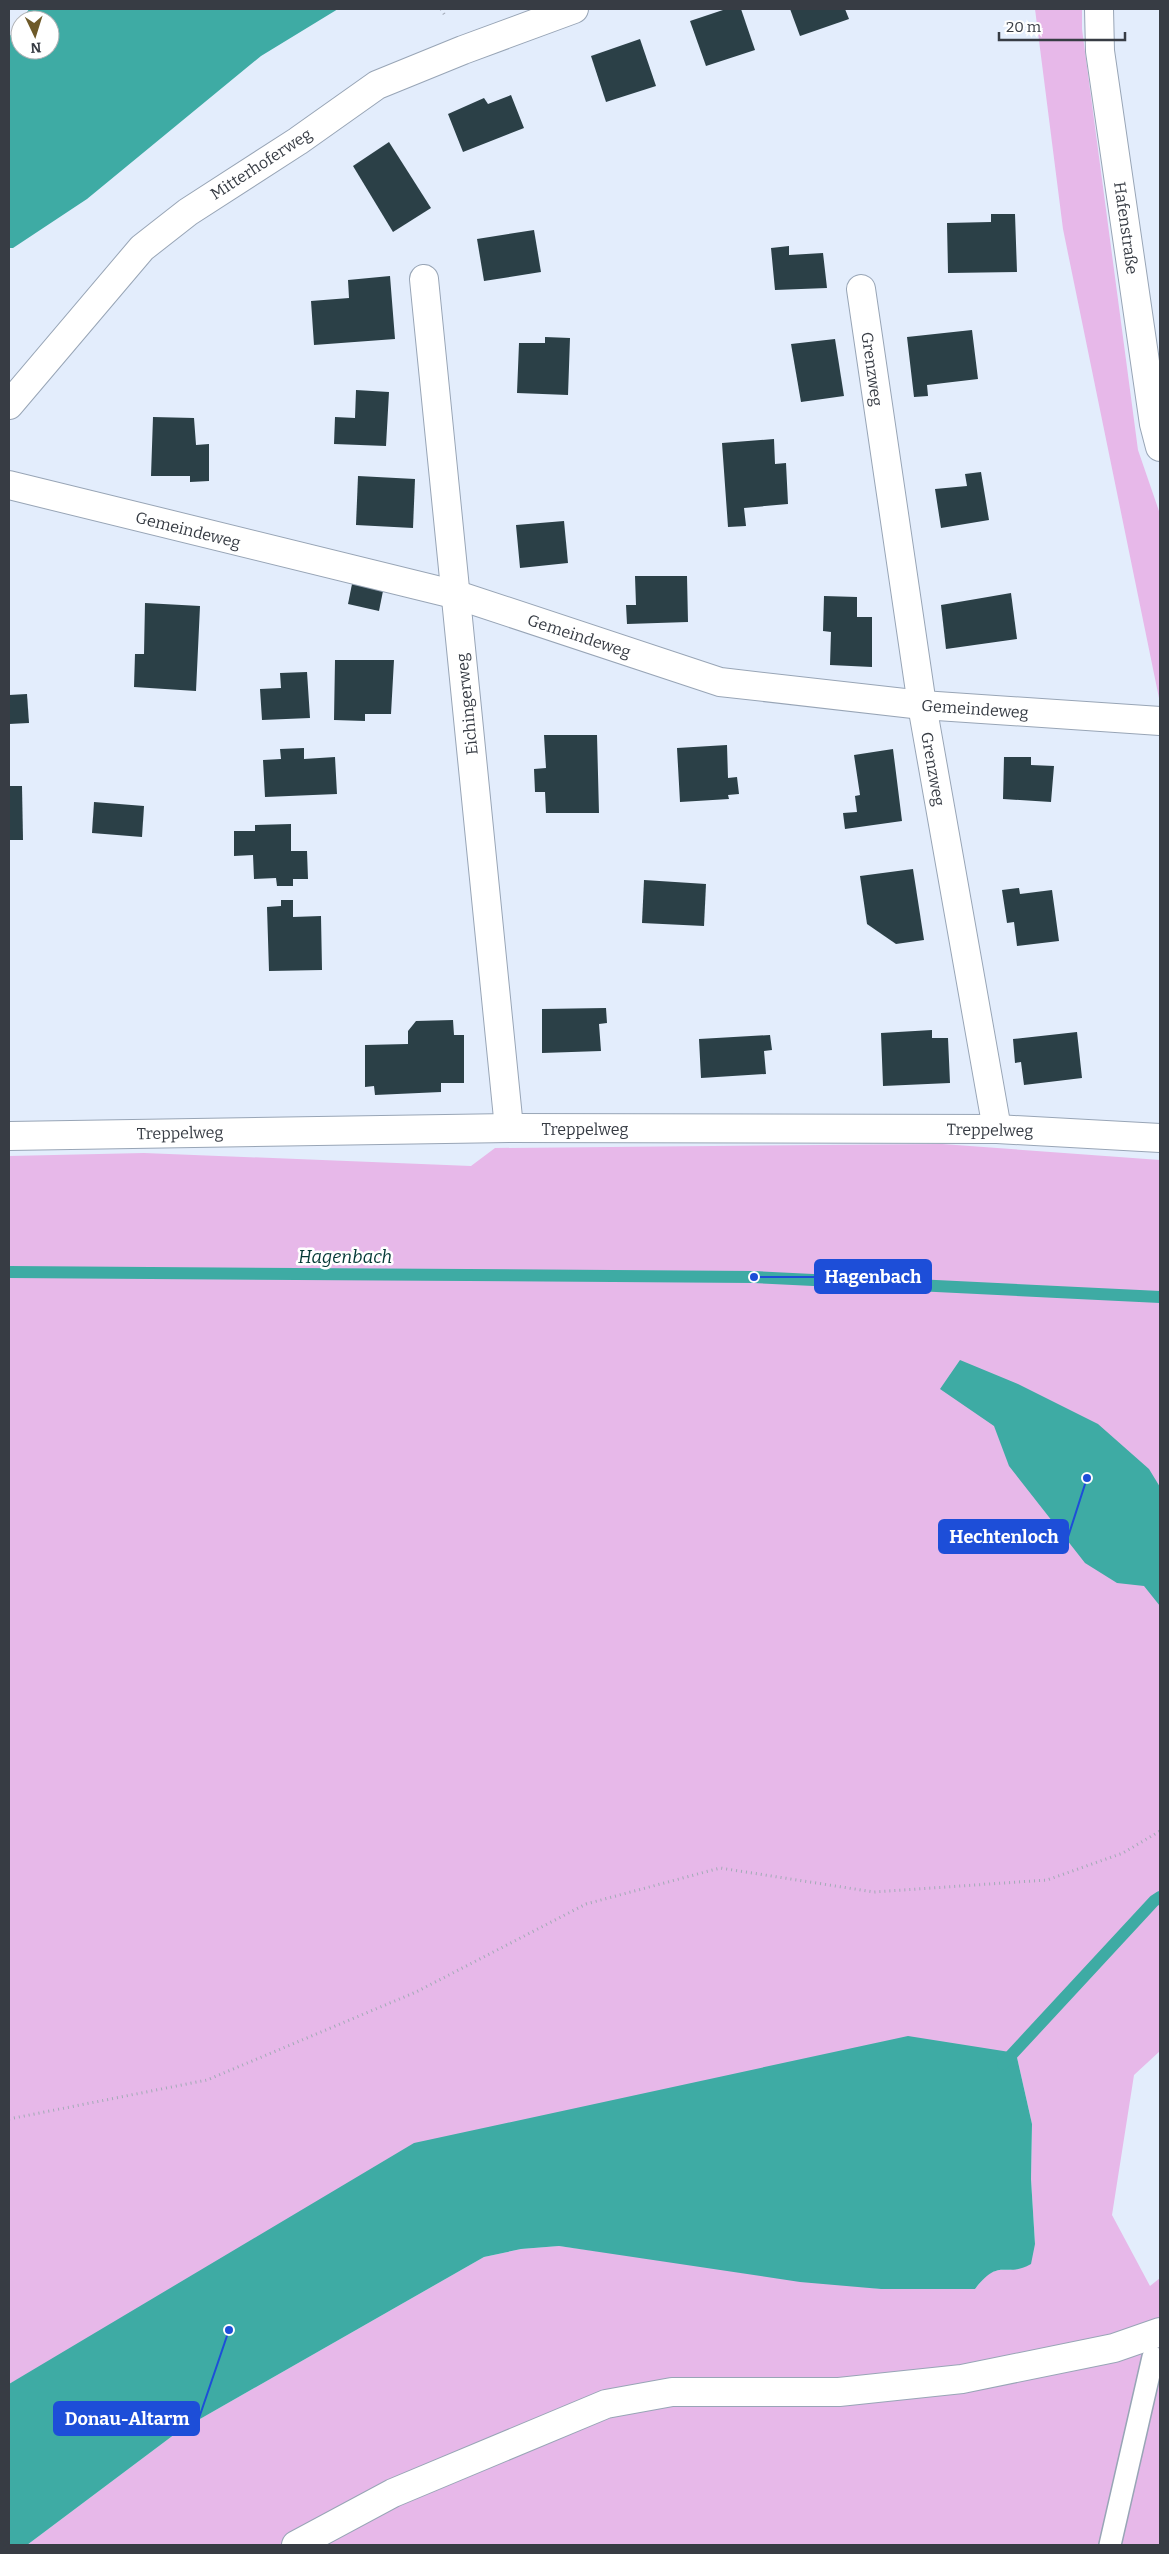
<svg xmlns="http://www.w3.org/2000/svg" width="1169" height="2554" font-family="Bitter,serif">
	<style>
		.green { fill: #e7b8e9 }
		.water { fill: #3eaba4 }
		.lines { fill: none; stroke-linecap: round; stroke-linejoin: round }
		.stream { stroke: #3eaba4; stroke-width: 12 }
		.building { fill: #2b4047 }
		.lane-casing { stroke: #98a5b6; stroke-width: 24 }
		.street-casing { stroke: #98a5b6; stroke-width: 30 }
		.path { stroke: #a2aab6; stroke-width: 3; stroke-dasharray: 1 4; stroke-linecap: butt }
		.lane { stroke: #fff; stroke-width: 21 }
		.street { stroke: #fff; stroke-width: 28 }
		.labels { text-anchor: middle; dominant-baseline: central; stroke-width: 5; stroke-linejoin: round; paint-order: stroke }
		.street-label { font-size: 16px; fill: #373c44; stroke: #fff }
		.water-label { font-size: 18px; font-style: italic; fill: #033835; stroke: #fff }
		.leader { fill: none; stroke: #1d4ed8; stroke-width: 2 }
		.callout-dot { fill: #1d4ed8; stroke: #fff; stroke-width: 2 }
		.callout { fill: #1d4ed8; stroke: #1d4ed8; stroke-width: 2 }
		.callout-label { font-size: 18px; text-anchor: middle; font-weight: bold; fill: #fff }
	</style>
	<rect width="100%" height="100%" fill="#e3edfc"/>
	<!-- green -->
	<g class="green">
		<path d="M1035 9H1082V29L1138 450 1160 514V703L1063 229Z"/>
		<path d="M942 1144 1160 1160V2051L1134 2075 1112 2215 1150 2286 1160 2278V2545H27L179 2431 484 2257 521 2249 559 2246 881 2289H975C987 2274 991 2268 1011 2270L1035 2244 1031 2179 1032 2124 1016 2053 33 2371 9 2384V1156L144 1153 471 1166 495 1148Z"/>
	</g>
	<!-- water -->
	<g class="water">
		<path d="M29 9H338L261 56 87 199 13 248H9V37L20 24V50H50V20H22Z"/>
		<path d="M960 1360 1018 1384 1098 1424 1149 1469 1160 1487V1606L1144 1586 1117 1583 1085 1563 1009 1466 994 1426 940 1389Z"/>
		<path d="M908 2036 1016 2053 1032 2124 1031 2179 1035 2244 1031 2264C1004 2279 1000 2256 975 2289H881L800 2282 559 2246 521 2249 484 2257 179 2431 27 2545H9V2384L414 2143Z"/>
	</g>
	<g class="lines">
		<!-- stream -->
		<g class="stream">
			<path d="M9 1272 754 1277 1160 1297"/>
			<path d="M1003 2064 1154 1901 1160 1897"/>
		</g>
	</g>
	<!-- building -->
	<g class="building">
		<path d="M726 9H741L755 50 706 66 690 21Z"/>
		<path d="M790 9H845L849 19 800 36Z"/>
		<path d="M640 39 656 86 606 102 591 56Z"/>
		<path d="M511 95 524 128 463 152 448 114 484 98 488 104Z"/>
		<path d="M389 142 431 208 393 232 353 166Z"/>
		<path d="M991 214H1015L1017 272 948 273 947 223 991 222Z"/>
		<path d="M534 230 541 272 484 281 477 239Z"/>
		<path d="M789 246V255L823 253 827 288 775 290 771 248Z"/>
		<path d="M390 276 395 339 314 345 311 301 349 298 348 280Z"/>
		<path d="M972 330 978 379 927 385 928 396 914 397 907 337Z"/>
		<path d="M545 337 570 338 568 395 517 393 519 343H545Z"/>
		<path d="M835 339 844 396 801 402 791 344Z"/>
		<path d="M356 390 389 392 386 446 334 444 335 417 355 418Z"/>
		<path d="M153 417 194 418 196 445 209 444V481L190 482V476H151Z"/>
		<path d="M774 439 775 464 786 463 788 504 744 508 746 526 728 527 722 443Z"/>
		<path d="M981 472 989 520 941 528 935 489 967 486 965 474Z"/>
		<path d="M358 476 415 479 413 528 356 525Z"/>
		<path d="M564 521 568 563 520 568 516 525Z"/>
		<path d="M635 576H687L688 622 627 624 626 605H636Z"/>
		<path d="M352 584 383 591 379 611 348 604Z"/>
		<path d="M1011 593 1017 639 946 649 941 605Z"/>
		<path d="M824 596 857 597V617H872V667L830 665 831 632 823 631Z"/>
		<path d="M145 603 200 606 196 691 134 687 135 654H144Z"/>
		<path d="M335 660H394L391 714H365V721L334 720Z"/>
		<path d="M307 672 310 718 262 720 260 689 281 688 280 673Z"/>
		<path d="M27 694 29 723 9 724V695Z"/>
		<path d="M544 735H597L599 813H546L545 792H535L534 769 546 768Z"/>
		<path d="M727 745 728 778 737 777 739 794 728 795 729 799 680 802 677 748Z"/>
		<path d="M304 748V759L335 757 337 794 265 797 263 760 281 759 280 749Z"/>
		<path d="M893 749 902 821 845 829 843 813 857 812 855 796 860 795 854 755Z"/>
		<path d="M1004 757H1031V765L1054 766 1051 802 1003 799Z"/>
		<path d="M9 786H22L23 840H9Z"/>
		<path d="M94 802 144 806 142 837 92 833Z"/>
		<path d="M291 824V851H307L308 879H293V886H277L276 878 254 879 253 855 234 856V831H255V825Z"/>
		<path d="M913 869 924 940 896 944 867 924 860 876Z"/>
		<path d="M644 880 706 884 704 926 642 923Z"/>
		<path d="M1019 888 1020 894 1052 890 1059 941 1017 946 1014 922 1007 923 1002 890Z"/>
		<path d="M281 900H293V917L321 916 322 970 269 971 267 907 281 906Z"/>
		<path d="M606 1008 607 1023 599 1024 601 1051 542 1053V1009Z"/>
		<path d="M453 1020 454 1035H464V1083H441V1092L375 1095 374 1086 365 1087V1045L408 1044V1031L416 1021Z"/>
		<path d="M932 1030V1038H948L950 1083 883 1086 881 1033Z"/>
		<path d="M1077 1032 1082 1078 1024 1085 1021 1062 1015 1063 1013 1039Z"/>
		<path d="M770 1035 772 1050 764 1051 766 1074 701 1078 699 1039Z"/>
	</g>
	<g class="lines">
		<!-- lane casing -->
		<g class="lane-casing">
			<path id="lane" d="M1110 2545 1153 2357"/>
		</g>
		<!-- street casing -->
		<g class="street-casing">
			<g id="street">
				<path d="M1099 9 1100 51 1154 424 1160 447"/>
				<path d="M424 279 509 1128"/>
				<path d="M861 289 922 705 997 1129"/>
				<path d="M9 405 142 248 188 212 298 141 377 85 463 50 574 9"/>
				<path d="M9 485 457 595 720 682 922 705 1160 721"/>
				<path d="M9 1136 509 1128 997 1129 1160 1138"/>
				<path d="M296 2545 393 2493 606 2404 672 2392H839L962 2379 1114 2348 1160 2332"/>
			</g>
		</g>
		<!-- path -->
		<g class="path">
			<path d="M441 9 446 17"/>
			<path d="M9 2119 207 2080 416 1992 586 1904 720 1868 874 1892 1047 1880 1123 1853 1160 1831"/>
		</g>
		<!-- lane -->
		<use href="#lane" class="lane"/>
		<!-- street -->
		<use href="#street" class="street"/>
	</g>
	<g class="labels">
		<!-- street labels -->
		<g class="street-label">
			<text transform="translate(261 164) rotate(-33)">Mitterhoferweg</text>
			<text transform="translate(1126 228) rotate(82)">Hafenstraße</text>
			<text transform="translate(872 369) rotate(82)">Grenzweg</text>
			<text transform="translate(188 530) rotate(14)">Gemeindeweg</text>
			<text transform="translate(579 636) rotate(18)">Gemeindeweg</text>
			<text transform="translate(467 704) rotate(-96)">Eichingerweg</text>
			<text transform="translate(975 709) rotate(4)">Gemeindeweg</text>
			<text transform="translate(933 769) rotate(80)">Grenzweg</text>
			<text x="585" y="1129">Treppelweg</text>
			<text transform="translate(990 1130) rotate(1)">Treppelweg</text>
			<text transform="translate(180 1133) rotate(-1)">Treppelweg</text>
		</g>
		<!-- water labels -->
		<g class="water-label">
			<text x="345" y="1257">Hagenbach</text>
		</g>
	</g>
	<!-- callouts -->
	<path class="leader" d="M754 1277L815 1277M1087 1478L1068 1537M229 2330L199 2418"/>
	<g class="callout-dot">
		<circle cx="754" cy="1277" r="5"/>
		<circle cx="1087" cy="1478" r="5"/>
		<circle cx="229" cy="2330" r="5"/>
	</g>
	<g class="callout">
		<rect x="815" y="1260" width="116" height="33" rx="5"/>
		<rect x="939" y="1520" width="129" height="33" rx="5"/>
		<rect x="54" y="2402" width="145" height="33" rx="5"/>
	</g>
	<g class="callout-label">
		<text x="873" y="1283">Hagenbach</text>
		<text x="1004" y="1543">Hechtenloch</text>
		<text x="127" y="2425">Donau-Altarm</text>
	</g>
	<!-- border -->
	<rect width="1169" height="2554" fill="none" stroke="#373c44" stroke-width="20"/>
	<!-- north arrow -->
	<g transform="translate(35 35) rotate(176)"><circle r="24" fill="#ffffff" stroke="#afb1b4"/>
	<path d="M0-4L9 19L0 12L-9 19Z" fill="#6e5a29"/>
	<text y="-8" font-size="14" font-weight="bold" text-anchor="middle" fill="#373c44">N</text>
	</g>
	<!-- scale -->
	<path d="M999 32v8h126v-8" fill="none" stroke="#373c44" stroke-width="2.5"/>
	<text x="1006" y="32" font-size="15" fill="#373c44" stroke="#ffffff" stroke-width="4" paint-order="stroke">20 m</text>
</svg>
